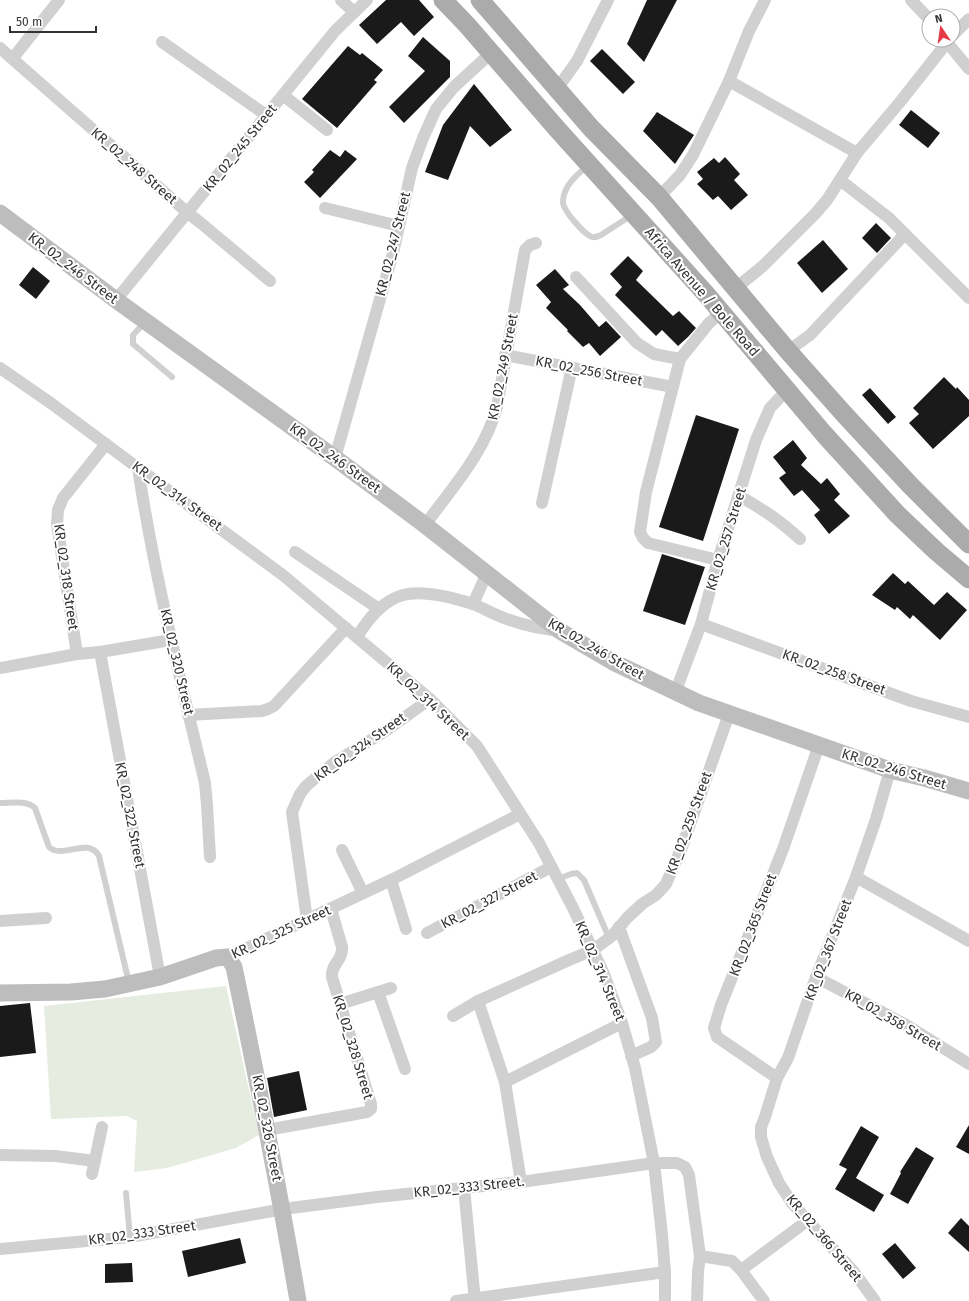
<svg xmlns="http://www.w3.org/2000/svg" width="969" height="1301" font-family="'Fira Sans',sans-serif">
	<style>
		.green { fill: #e6ecdf }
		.building { fill: #1a1a1a }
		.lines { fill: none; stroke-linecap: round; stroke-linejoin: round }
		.lane { stroke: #d0d0d0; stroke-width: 6 }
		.street { stroke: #d0d0d0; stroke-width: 12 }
		.secondary { stroke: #bdbdbd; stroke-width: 17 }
		.primary { stroke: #ababab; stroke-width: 19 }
		.labels { text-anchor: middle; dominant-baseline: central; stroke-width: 4; stroke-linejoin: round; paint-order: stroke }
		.street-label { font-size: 14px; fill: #333; stroke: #fff }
	</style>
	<rect width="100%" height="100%" fill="#fff"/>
	<!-- green -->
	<path class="green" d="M226 986 259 1135 236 1148 167 1168 134 1172 137 1121 127 1116 51 1119 44 1006Z"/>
	<!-- building -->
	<g class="building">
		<path d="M386 0H419L434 17 414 36 401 22 377 44 359 25Z"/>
		<path d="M647 0H677L644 62 627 44Z"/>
		<path d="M423 37 450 61V77L404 123 389 107 425 71 408 56Z"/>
		<path d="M348 46 360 55 362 53 383 70 374 80 377 82 337 128 302 99Z"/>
		<path d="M602 49 635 82 623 94 590 61Z"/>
		<path d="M474 84 512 130 490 147 470 126 448 180 425 172 443 125Z"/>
		<path d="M911 110 940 133 928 148 899 125Z"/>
		<path d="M657 112 694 135 675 164 643 131Z"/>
		<path d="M330 150 340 157 345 150 357 159 320 198 304 182 314 172 312 170Z"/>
		<path d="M725 157 740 174 734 180 748 195 731 210 718 196 713 200 697 184 703 179 697 172 714 158 719 163Z"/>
		<path d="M876 223 891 238 877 253 862 238Z"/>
		<path d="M823 240 848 269 822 293 797 263Z"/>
		<path d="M628 256 643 271 636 280 673 316 679 311 696 328 688 337 678 346 662 330 656 336 615 295 622 287 610 274Z"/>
		<path d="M33 267 50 281 36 299 19 285Z"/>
		<path d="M555 269 569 285 563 289 580 305 599 327 606 321 621 337 600 356 589 343 583 347 567 331 568 330 546 308 551 302 536 285Z"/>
		<path d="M944 377 956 389 957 387 969 400V416L933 449 909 423 919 414 913 408Z"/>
		<path d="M870 388 896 417 888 424 862 395Z"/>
		<path d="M696 415 739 429 703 541 659 527Z"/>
		<path d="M793 440 807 458 801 465 821 484 827 478 840 494 834 500 850 516 829 534 814 515 820 510 802 490 794 496 779 478 786 473 773 457Z"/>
		<path d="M662 554 705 567 685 625 643 611Z"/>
		<path d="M893 573 905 584 908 581 934 605 947 592 967 610 940 640 913 615 910 619 897 607 895 610 872 595Z"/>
		<path d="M30 1003 36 1053 0 1057V1006Z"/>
		<path d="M299 1071 307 1110 274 1117 267 1078Z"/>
		<path d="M969 1125V1154L956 1147Z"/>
		<path d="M861 1126 879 1137 856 1178 884 1195 874 1212 835 1189 847 1169 839 1165Z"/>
		<path d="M916 1147 934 1158 908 1204 890 1194 901 1173 900 1172Z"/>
		<path d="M961 1218 969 1226V1252L948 1233Z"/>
		<path d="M240 1238 246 1263 188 1277 182 1251Z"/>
		<path d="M895 1243 916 1268 903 1279 882 1254Z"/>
		<path d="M132 1263 133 1282 105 1283V1264Z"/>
	</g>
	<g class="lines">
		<!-- lane -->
		<g class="lane">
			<path d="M588 165C577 175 565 184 563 200 561 209 584 234 592 237 595 238 598 236 601 235L632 215"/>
			<path d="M145 322 133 335V344L172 377"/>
			<path d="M0 803C12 803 26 800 35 808L49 847C62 860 88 836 99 856L129 983"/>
			<path d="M558 879 571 874 577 873 584 880 609 938"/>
			<path d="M126 1193 130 1237"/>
		</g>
		<!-- street -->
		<g class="street">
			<path d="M341 0 354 12"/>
			<path d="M911 0 929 19"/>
			<path d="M953 35 969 19"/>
			<path d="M945 40 969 69"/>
			<path d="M162 42 266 115"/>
			<path d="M0 48 188 213 202 224 270 281"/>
			<path d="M13 58 59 0"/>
			<path d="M729 81 857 153"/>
			<path d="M557 89 577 61 608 0"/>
			<path d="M283 95 327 130"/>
			<path d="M840 180 889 218 969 298"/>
			<path d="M659 197 680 175 693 155 729 81 749 31 765 0"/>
			<path d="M325 208 399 226"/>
			<path d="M576 277 637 343 654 354 680 359"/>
			<path d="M736 288 763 266 815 214 827 200 857 153 900 102 949 40"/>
			<path d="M116 300 335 31 367 0"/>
			<path d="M788 351 810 335 905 234"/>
			<path d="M505 355 673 387"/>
			<path d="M0 368 52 404 138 468 284 576 430 699 477 746 539 843 573 908 604 974 622 1023 635 1068 654 1163 662 1235 665 1272V1301"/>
			<path d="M335 458 393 253 412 168 423 138 436 109 454 87 491 53"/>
			<path d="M138 468C154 574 180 678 205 783L207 805 210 857"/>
			<path d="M739 496C763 509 779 520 800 539"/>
			<path d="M542 503 572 367"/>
			<path d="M425 525C452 488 485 452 497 407L525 250 530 245 536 243"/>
			<path d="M295 552 379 609"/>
			<path d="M718 560 648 543 643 538 640 532 646 492 680 359 709 323 722 312"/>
			<path d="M473 604 487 573"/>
			<path d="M701 624 911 701 969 717"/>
			<path d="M357 637C368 619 382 601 403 595 422 590 454 598 473 604 483 608 493 614 504 618 522 625 541 629 560 631"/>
			<path d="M100 652 160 977"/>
			<path d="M77 654 57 524 58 510 63 498 106 444"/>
			<path d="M0 668 77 654 100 652 171 640"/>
			<path d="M675 693 701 624 718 560 756 440 770 408 787 390"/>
			<path d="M188 715 262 711 268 709 274 706 346 628"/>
			<path d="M342 850 363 893"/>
			<path d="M856 877 969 941"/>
			<path d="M391 880 406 929"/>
			<path d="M307 920 292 812 300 794 306 786 335 762 387 730 430 699"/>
			<path d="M0 921 46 918"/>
			<path d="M619 927 652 1018 656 1042 651 1047 631 1056"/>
			<path d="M427 933 551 867"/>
			<path d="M228 957 391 880 520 814"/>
			<path d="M816 977 908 1026 969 1064"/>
			<path d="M378 992 405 1069"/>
			<path d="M478 1001 505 1082 521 1182"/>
			<path d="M340 1004 391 988"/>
			<path d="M453 1016 478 1001 569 960 593 950 612 936 627 918 642 904 656 895 666 884 682 847 729 714"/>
			<path d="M777 1078 717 1037 714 1028 721 1005 783 849 819 745"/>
			<path d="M505 1082 622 1023"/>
			<path d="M267 1130 367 1112 371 1109V1104L332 977C331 963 343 961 342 947L331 909"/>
			<path d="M0 1155 55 1156 95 1161"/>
			<path d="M92 1174 102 1127"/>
			<path d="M464 1188 475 1301"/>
			<path d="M0 1249 130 1237 283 1209 377 1197 521 1182 654 1163H677L685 1167 689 1175 700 1256"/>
			<path d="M741 1270 807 1221"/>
			<path d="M456 1301 665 1272"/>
			<path d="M697 1301 698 1272 700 1256 732 1261 741 1270 764 1301"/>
			<path d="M875 1301 854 1272 792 1203 779 1183 767 1157 761 1137V1127L765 1117 777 1078 788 1058 816 977 856 877 876 819 890 770"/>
		</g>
		<!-- secondary -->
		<g class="secondary">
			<path d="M0 213 116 300 335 458 425 525 560 631 613 662 699 703 890 770 924 778 969 791"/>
			<path d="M0 993 71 992 105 989 160 977 216 958 228 957 234 967C257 1078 279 1189 298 1301"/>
		</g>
		<!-- primary -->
		<g class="primary">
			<path d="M443 0 467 25 558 130 706 294 824 434 897 514 936 551 969 579"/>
			<path d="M480 0 591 128 659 197 788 351 844 414 910 485 969 544"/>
		</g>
	</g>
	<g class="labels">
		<!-- street labels -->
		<g class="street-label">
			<text transform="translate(240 148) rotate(-51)">KR_02_245 Street</text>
			<text transform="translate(134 166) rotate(41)">KR_02_248 Street</text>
			<text transform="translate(393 244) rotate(-76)">KR_02_247 Street</text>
			<text transform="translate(73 268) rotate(37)">KR_02_246 Street</text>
			<text transform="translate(702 292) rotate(49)">Africa Avenue / Bole Road</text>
			<text transform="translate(503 367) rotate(-79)">KR_02_249 Street</text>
			<text transform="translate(589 371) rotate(11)">KR_02_256 Street</text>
			<text transform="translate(335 458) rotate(36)">KR_02_246 Street</text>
			<text transform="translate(177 496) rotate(36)">KR_02_314 Street</text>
			<text transform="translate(726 539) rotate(-73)">KR_02_257 Street</text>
			<text transform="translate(66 577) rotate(82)">KR_02_318 Street</text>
			<text transform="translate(596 649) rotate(30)">KR_02_246 Street</text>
			<text transform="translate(177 662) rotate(77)">KR_02_320 Street</text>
			<text transform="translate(834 672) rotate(20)">KR_02_258 Street</text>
			<text transform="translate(428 701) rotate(43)">KR_02_314 Street</text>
			<text transform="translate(360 747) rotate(-35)">KR_02_324 Street</text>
			<text transform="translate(894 769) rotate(17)">KR_02_246 Street</text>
			<text transform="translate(130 815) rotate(79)">KR_02_322 Street</text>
			<text transform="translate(689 823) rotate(-70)">KR_02_259 Street</text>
			<text transform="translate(489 900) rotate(-28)">KR_02_327 Street</text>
			<text transform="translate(753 925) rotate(-69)">KR_02_365 Street</text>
			<text transform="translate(281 932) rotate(-25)">KR_02_325 Street</text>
			<text transform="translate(828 950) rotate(-69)">KR_02_367 Street</text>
			<text transform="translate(600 971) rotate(67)">KR_02_314 Street</text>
			<text transform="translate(893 1020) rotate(30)">KR_02_358 Street</text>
			<text transform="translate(353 1047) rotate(73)">KR_02_328 Street</text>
			<text transform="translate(267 1128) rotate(79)">KR_02_326 Street</text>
			<text transform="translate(469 1187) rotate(-6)">KR_02_333 Street.</text>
			<text transform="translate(142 1233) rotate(-8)">KR_02_333 Street</text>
			<text transform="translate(824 1238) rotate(50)">KR_02_366 Street</text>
		</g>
	</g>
	<!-- north arrow -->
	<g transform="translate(941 28) rotate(347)"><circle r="19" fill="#ffffff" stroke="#adadad"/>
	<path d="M0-3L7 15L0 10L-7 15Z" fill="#e63946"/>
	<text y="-6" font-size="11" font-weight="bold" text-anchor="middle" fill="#333333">N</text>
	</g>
	<!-- scale -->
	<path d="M10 26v6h86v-6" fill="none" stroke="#333333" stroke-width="2"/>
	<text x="16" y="26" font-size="12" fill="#333333" stroke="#ffffff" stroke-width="3" paint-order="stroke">50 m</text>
</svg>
